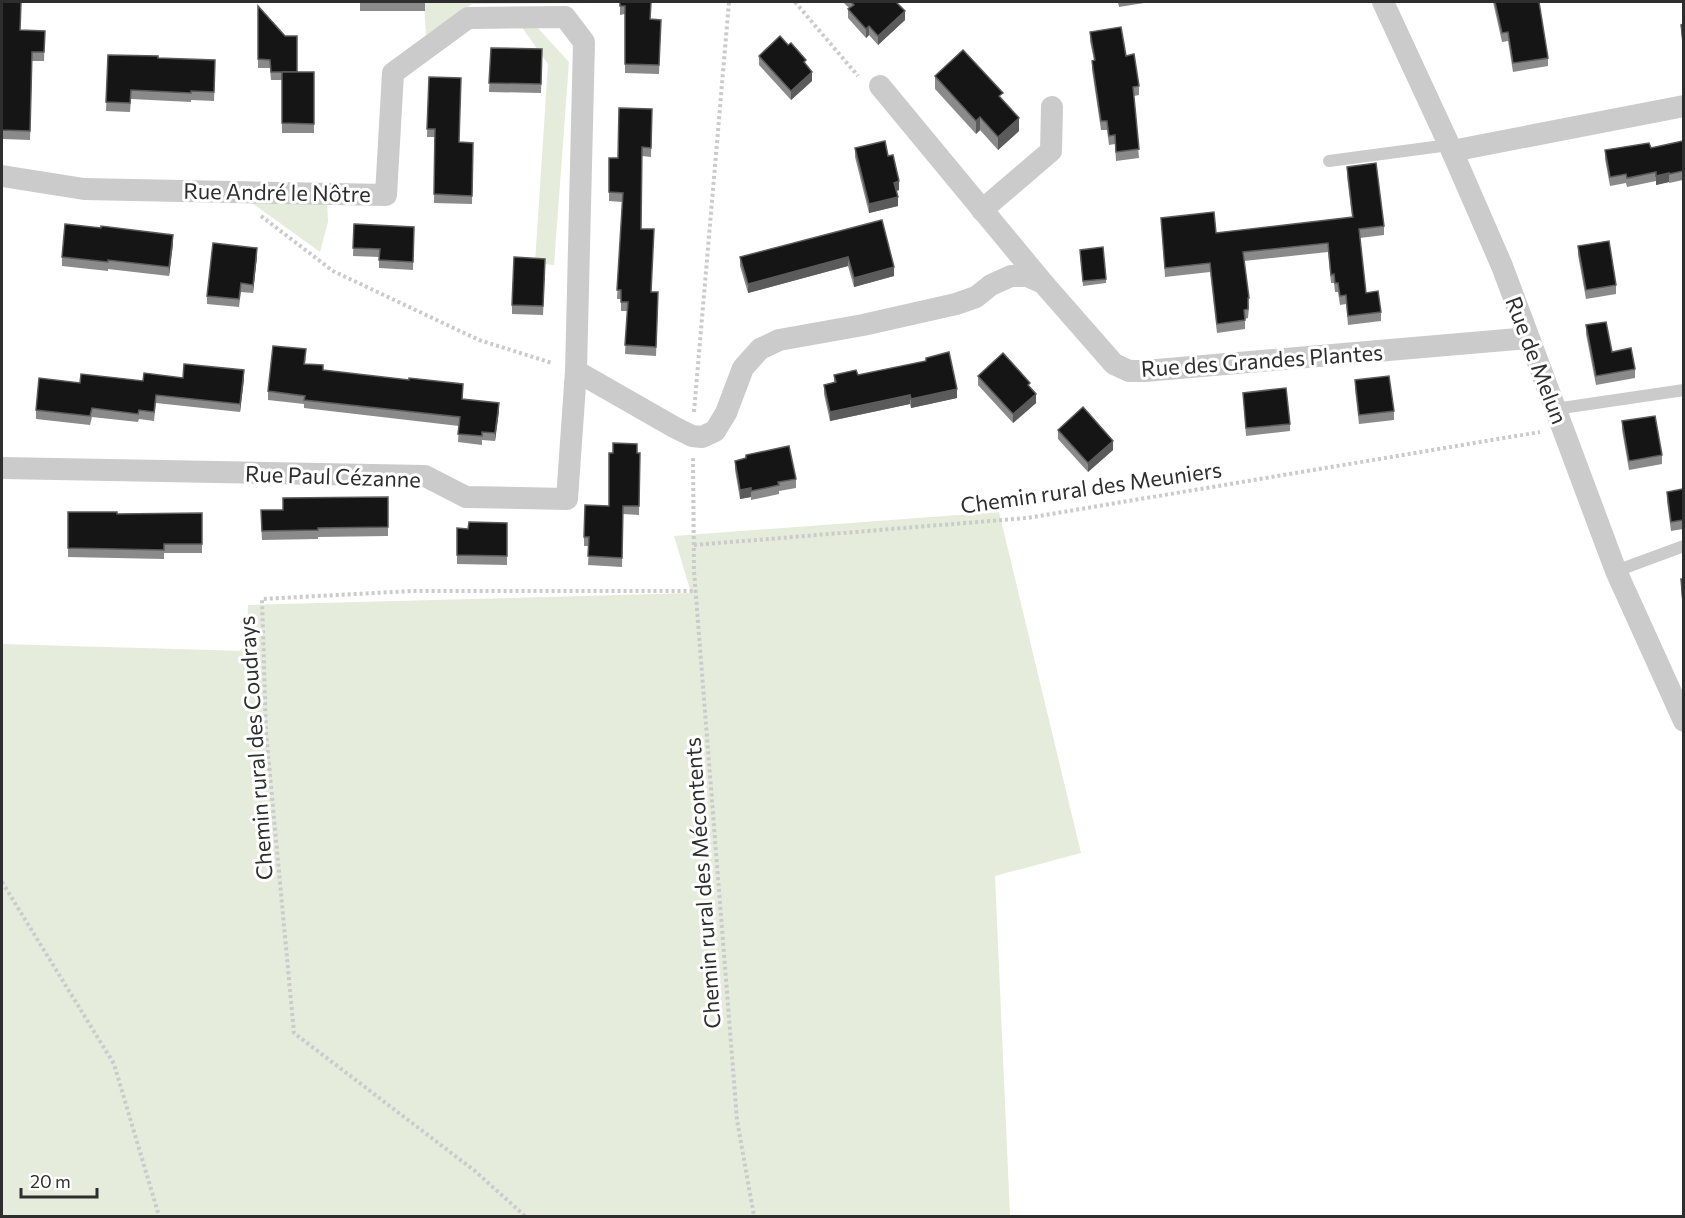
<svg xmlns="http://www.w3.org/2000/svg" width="1685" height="1218" font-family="Commissioner,sans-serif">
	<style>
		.green { fill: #e5ecdb }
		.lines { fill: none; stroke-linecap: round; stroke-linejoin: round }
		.path { stroke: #cbcbcb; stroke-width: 4; stroke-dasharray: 3 3; stroke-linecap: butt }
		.lane { stroke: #cbcbcb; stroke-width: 12 }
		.street { stroke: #cbcbcb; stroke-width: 22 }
		.wall { fill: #8a8a8a }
		.shaded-wall { fill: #5b5b5b }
		.building { fill: #151515; stroke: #5b5b5b; stroke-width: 1.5 }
		.labels { text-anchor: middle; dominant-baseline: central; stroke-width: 6; stroke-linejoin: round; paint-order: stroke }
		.street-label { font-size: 22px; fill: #2e2e2e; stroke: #fff }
	</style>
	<rect width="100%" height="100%" fill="#fff"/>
	<!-- green -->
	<g class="green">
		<path d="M424 2H596V3L472 4 426 35Z"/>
		<path d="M535 25 569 62 554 265 535 263 548 64 521 26Z"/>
		<path d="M327 200 328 222 320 252 249 201Z"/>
		<path d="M999 512 1081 853 995 876 1010 1216H2V644L246 651 248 605 691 593 674 536Z"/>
	</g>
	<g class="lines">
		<!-- path -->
		<g class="path">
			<path d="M795 2 858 76"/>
			<path d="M261 216 333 271 479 340 552 363"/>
			<path d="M694 412 729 2"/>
			<path d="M693 458 694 571 737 1120 754 1216"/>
			<path d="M694 545 1027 518 1540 432"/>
			<path d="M2 882 114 1064 159 1216"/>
			<path d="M525 1216 475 1171 294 1033 266 732 262 599 412 591H696"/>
		</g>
		<!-- lane -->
		<g class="lane">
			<path d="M1329 161 1449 145"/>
			<path d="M1555 409 1684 390"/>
			<path d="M1616 571 1684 546"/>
		</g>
		<!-- street -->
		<g class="street">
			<path d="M1383 2 1452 151 1502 266 1616 571 1684 721"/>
			<path d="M880 86 1043 283"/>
			<path d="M1452 151 1684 106"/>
			<path d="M2 176 84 189 386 195 393 73 468 18 565 17 584 42 576 371 567 499 466 497 425 476 2 468"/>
			<path d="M982 210 1051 151 1052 107"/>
			<path d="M576 371 674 427 692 436 702 437 715 431 726 413 743 368 760 349 779 340 863 325 956 304 976 297 991 285 1011 276H1027L1043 283 1114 364 1129 371H1145L1528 338"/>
		</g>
	</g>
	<!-- wall -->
	<g class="wall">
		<path d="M2 2 20 30 45 31 44 61H32L30 140 2 139Z"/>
		<rect x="360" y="2" width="65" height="9"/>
		<path d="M620 2 651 19 661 20 659 74 625 73V14L620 15Z"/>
		<path d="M843 2H896L905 20 878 45 869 35 866 38 848 18V9L849 8Z"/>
		<path d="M1118 2H1144V3L1119 7Z"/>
		<path d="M1493 2H1539L1548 58V66L1513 72 1508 41 1502 42Z"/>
		<path d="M258 6 297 72H314V133H282V80H271L270 68H258Z"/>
		<path d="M1683 24V47L1681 34V25Z"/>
		<path d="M1090 32 1126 56 1139 86V95L1134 96 1139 158 1116 161 1115 144 1109 145 1107 130H1101L1092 70V61L1094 60 1090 41Z"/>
		<path d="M491 48 542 49 541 93 489 92Z"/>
		<path d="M108 55 158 58 215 60 214 101 191 100V102L131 99 130 112 106 111Z"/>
		<path d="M759 56 806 64 812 81 791 100 759 65Z"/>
		<path d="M935 76 1003 100 1019 131 998 150 980 130 976 134 935 89Z"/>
		<path d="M429 77 459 142 473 143 472 204 434 203 435 137H427Z"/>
		<path d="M652 109 651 157 642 156 641 229 651 292 658 301 656 356 625 354 627 311H621V299H617L622 202 609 201V192L618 158Z"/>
		<path d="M1683 141V180L1669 183V182L1656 185V181L1627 187 1626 183 1610 186 1605 159V150L1651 148Z"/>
		<path d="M855 148 888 156 899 190 897 191 898 206 869 213 855 157Z"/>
		<path d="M1347 167 1384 226V235L1360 238 1366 293 1381 312V321L1348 325 1346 304 1340 305 1338 292H1335L1334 283H1331L1328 252 1244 261 1249 307 1248 318 1245 319V329L1217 333 1210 272 1165 277 1161 218 1216 233 1352 217 1347 176Z"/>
		<path d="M882 220 894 276 854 287 848 266 748 293 740 266V257Z"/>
		<path d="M354 224 414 227 413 270 379 268V257L353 256Z"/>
		<path d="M173 244 169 276 108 269V271L62 266V257Z"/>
		<path d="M1578 246 1616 285V294L1586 299 1578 255Z"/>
		<path d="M1080 254 1106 279V283L1083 286Z"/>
		<path d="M257 256 253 293 241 292 239 307 207 304V296Z"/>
		<path d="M545 268 543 315 512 314V305Z"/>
		<path d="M1586 325 1612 352 1635 369V378L1596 385 1586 334Z"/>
		<path d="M306 357 305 364 323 370 463 393V399L499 411 495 441 482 440V445L458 442 459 426 304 408V404L268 400V391Z"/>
		<path d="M926 358 957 398 911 408 910 404 830 421 824 394V385L834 383V375H858L926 361Z"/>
		<path d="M978 376 1030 388 1036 403 1013 423 978 385Z"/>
		<path d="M183 378 244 379 240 412 156 403 154 421 139 419 138 422 92 417 90 425 36 419V410L80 383 143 381Z"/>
		<path d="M1355 380 1394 411V420L1359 424 1355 389Z"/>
		<path d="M1243 393 1290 424V431L1246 436Z"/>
		<path d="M1622 421 1662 455V464L1629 470 1622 430Z"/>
		<path d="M1058 430 1113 450 1088 472 1058 439Z"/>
		<path d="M613 453H640L639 515 623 514 622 567 588 565 589 546H584V537L609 506Z"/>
		<path d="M746 455 796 479V488L779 491V494L751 500V497L740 499 735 470V461L746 459Z"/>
		<path d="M1683 489V529L1671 531 1667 501V492Z"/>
		<path d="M388 497V536L318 537V539L262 540 261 519 283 510Z"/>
		<path d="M68 512 117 514 202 513V553H164V559L68 557Z"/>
		<path d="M507 523V565L457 564V528L468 529Z"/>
		<path d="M1681 579H1683V611L1681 588Z"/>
	</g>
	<!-- shaded-wall -->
	<g class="shaded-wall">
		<path d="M905 11V20L878 45V36Z"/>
		<path d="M869 26V35L866 38V29Z"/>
		<path d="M812 72V81L791 100V91Z"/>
		<path d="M980 117V130L976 134V121Z"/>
		<path d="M1019 118V131L998 150V137Z"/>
		<path d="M1669 173V182L1656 185V176Z"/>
		<path d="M899 181V190L894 191V183Z"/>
		<path d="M898 197V206L869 213V204Z"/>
		<path d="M173 235V244L169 276V267Z"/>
		<path d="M257 248V256L253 293V285Z"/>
		<path d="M848 257V266L748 293V284Z"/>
		<path d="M894 267V276L854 287V278Z"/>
		<path d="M244 370V379L240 412V404Z"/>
		<path d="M957 389V398L911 408V399Z"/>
		<path d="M1036 394V403L1013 423V414Z"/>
		<path d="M910 395V404L830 421V412Z"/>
		<path d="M499 403V411L495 441V433Z"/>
		<path d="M1113 441V450L1088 472V463Z"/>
		<path d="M751 488V497L740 499V490Z"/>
	</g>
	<!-- building -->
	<g class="building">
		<path d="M2 2H21L20 30 45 31 44 52H32L30 131 2 130Z"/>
		<path d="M620 2H651L650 19 661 20 659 65 625 64V6H620Z"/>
		<path d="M851 2H896L905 11 878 36 869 26 866 29 848 9 854 5Z"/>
		<path d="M1495 2H1539L1548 58 1513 63 1508 32 1502 33Z"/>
		<path d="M258 6 285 36H297V72H271L270 60 258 59Z"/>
		<path d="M1683 24V38L1681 25Z"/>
		<path d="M1121 27 1126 56 1134 54 1139 86 1133 87 1139 149 1116 152 1115 135 1109 136 1107 121H1101L1092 61 1095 60 1090 32Z"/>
		<path d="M780 36 788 45 791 43 806 60 804 62 812 72 791 91 759 56Z"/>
		<path d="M491 48 542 49 541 84 489 83Z"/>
		<path d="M963 50 1003 93 999 96 1019 118 998 137 980 117 976 121 935 76Z"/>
		<path d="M108 55 158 56V58L215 60 214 92 191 91V93L131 90 130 103 106 102Z"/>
		<path d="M282 72H314V124L282 123Z"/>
		<path d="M429 77 461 78 459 142 473 143 472 196 434 194 435 129H427Z"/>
		<path d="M619 108 652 109 651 148 642 147 641 229H654L651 292H658L656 347 625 345 628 302H621V290H617L623 193 609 192V158H618Z"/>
		<path d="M885 141 888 156 893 155 899 181 894 183 898 197 869 204 855 148Z"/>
		<path d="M1683 141V171L1669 174V173L1656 176V172L1627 178 1626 174 1610 177 1605 150 1649 143 1651 148Z"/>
		<path d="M1376 163 1384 226 1359 229 1366 293 1378 291 1381 312 1348 316 1346 295 1340 296 1338 283H1335L1334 274 1331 275 1328 243 1243 252 1249 298H1248V309L1244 310 1245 320 1217 324 1210 263 1165 268 1161 218 1214 212 1216 233 1353 217 1347 167Z"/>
		<path d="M882 220 894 267 854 278 848 257 748 284 740 257Z"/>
		<path d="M65 224 101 228V226L173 235 169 267 108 260V262L62 257Z"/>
		<path d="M354 224 414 227 413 262 379 260 380 249 353 248Z"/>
		<path d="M1609 241 1616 285 1586 290 1578 246Z"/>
		<path d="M213 243 257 248 253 285 241 283 239 299 207 296Z"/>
		<path d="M1103 247 1106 279 1083 281 1080 250Z"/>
		<path d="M514 257 545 259 543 306 512 305Z"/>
		<path d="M1606 322 1612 352 1631 348 1635 369 1596 376 1586 325Z"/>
		<path d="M273 346 306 349 304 364 323 365V370L409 380V378L463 384 462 399 499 403 495 433 482 432V436L458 434 460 417 304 400 305 396 268 391Z"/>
		<path d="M949 352 957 389 911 399 910 395 830 412 824 385 836 382 834 375 856 370 858 375 926 361V358Z"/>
		<path d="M1003 353 1030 383 1028 385 1036 394 1013 414 978 376Z"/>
		<path d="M184 364 244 370 240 404 156 395 154 412 139 410 138 414 92 408 90 416 36 410 39 378 80 383 81 374 143 381 144 373 183 378Z"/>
		<path d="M1389 376 1394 411 1359 415 1355 380Z"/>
		<path d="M1286 388 1290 424 1246 428 1243 393Z"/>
		<path d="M1083 407 1113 441 1088 463 1058 430Z"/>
		<path d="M1655 416 1662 455 1629 461 1622 421Z"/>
		<path d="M613 443 637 444V453H640L639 506H623L622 558 588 556 589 537H584L585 505 609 506V453H613Z"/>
		<path d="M789 446 796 479 778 482 779 485 751 491V488L740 490 735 461 746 458V455Z"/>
		<path d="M1683 489V520L1671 522 1667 492Z"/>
		<path d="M388 497V527L318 528V530L262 531 261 510H283V498Z"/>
		<path d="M68 512H117V514L202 513V544H164V550L68 548Z"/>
		<path d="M469 522 507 523V556L457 555V528L468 529Z"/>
		<path d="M1681 579H1683V602Z"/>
	</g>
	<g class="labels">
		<!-- street labels -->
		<g class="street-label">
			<text transform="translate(277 192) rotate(1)">Rue André le Nôtre</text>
			<text transform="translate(1262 360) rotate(-4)">Rue des Grandes Plantes</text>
			<text transform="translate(1537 360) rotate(69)">Rue de Melun</text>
			<text transform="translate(333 476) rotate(2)">Rue Paul Cézanne</text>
			<text transform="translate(1091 487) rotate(-8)">Chemin rural des Meuniers</text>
			<text transform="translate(255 748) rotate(-94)">Chemin rural des Coudrays</text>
			<text transform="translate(702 883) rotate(-94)">Chemin rural des Mécontents</text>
		</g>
	</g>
	<!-- border -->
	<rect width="1685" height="1218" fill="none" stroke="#2e2e2e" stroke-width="6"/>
	<!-- scale -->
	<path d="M21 1188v9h76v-9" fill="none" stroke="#2e2e2e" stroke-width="3"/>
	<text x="30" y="1188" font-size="18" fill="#2e2e2e" stroke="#ffffff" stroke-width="4.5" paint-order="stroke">20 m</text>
</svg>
